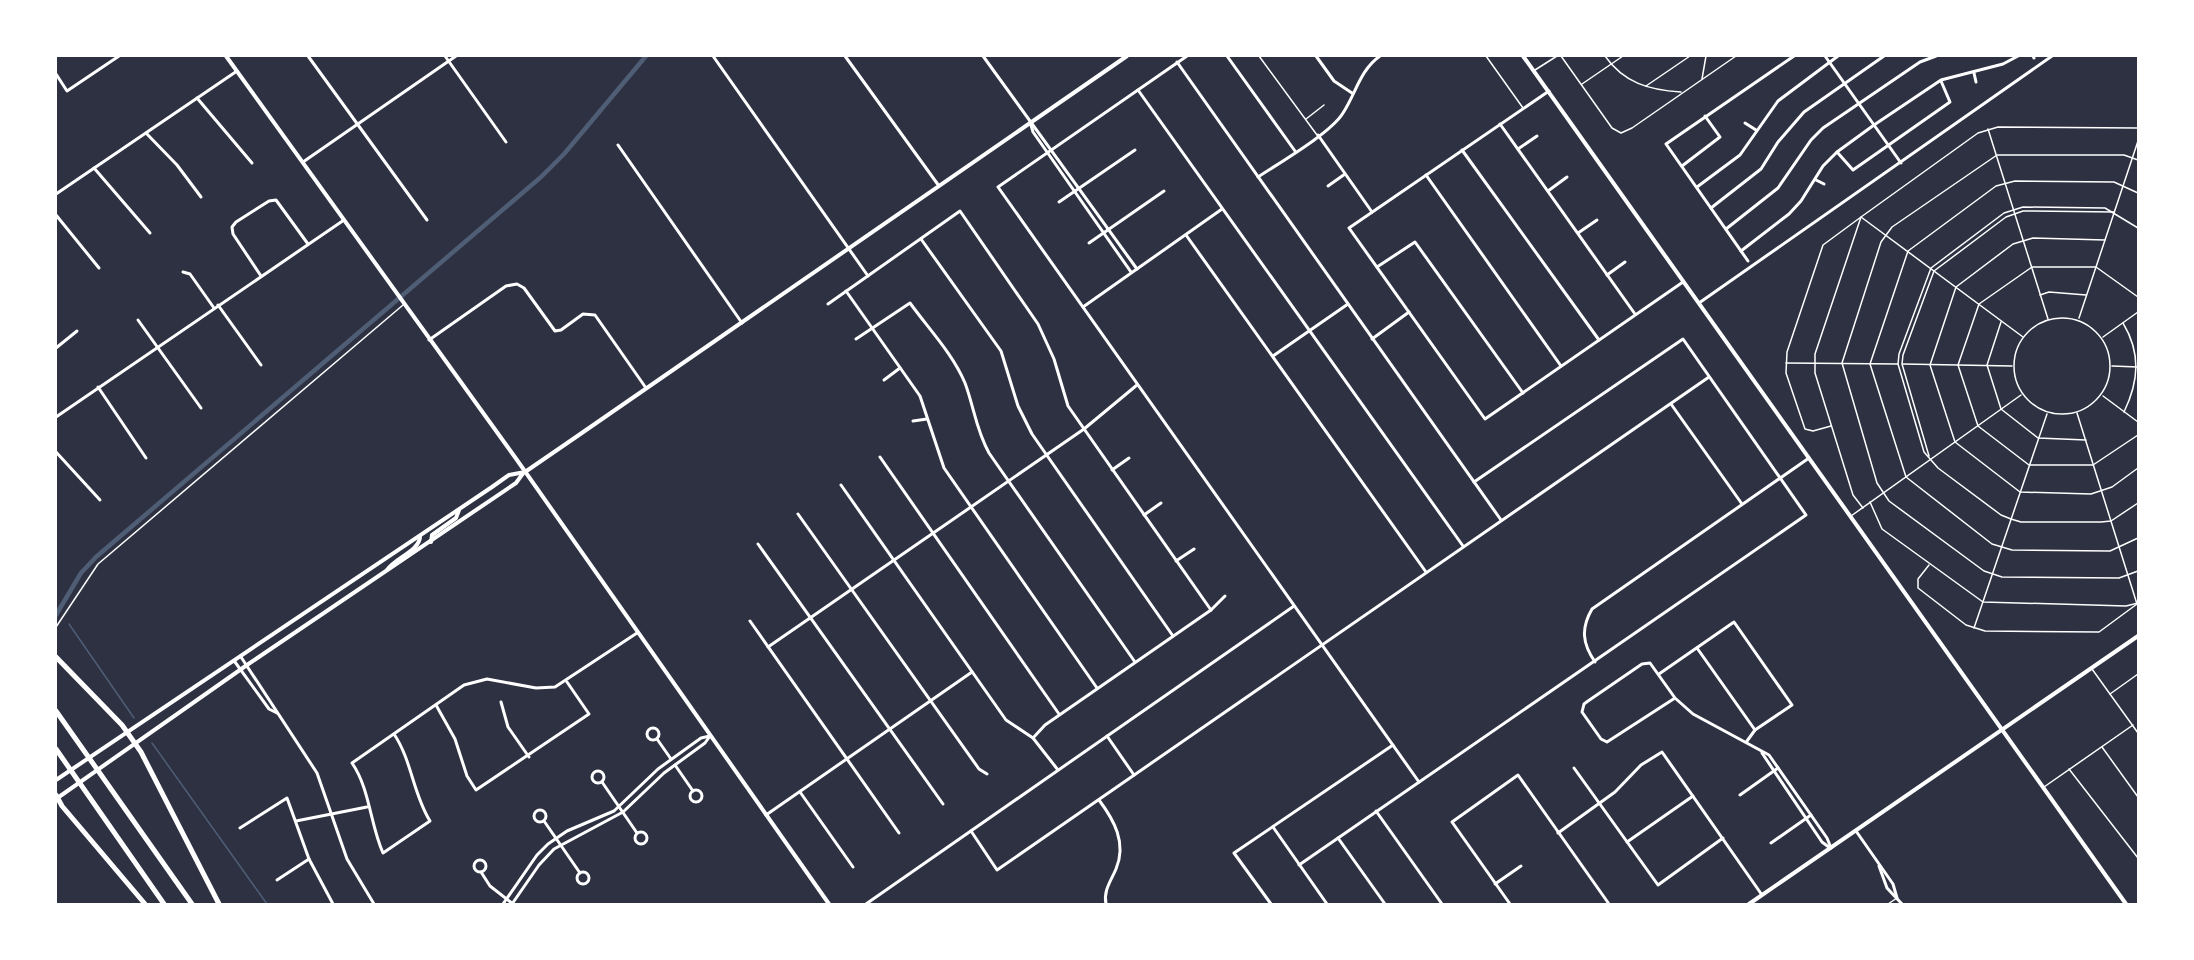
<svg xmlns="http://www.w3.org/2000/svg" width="2194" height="960" font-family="'IBM Plex Sans',sans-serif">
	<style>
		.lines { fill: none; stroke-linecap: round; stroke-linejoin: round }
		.stream { stroke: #4f5d75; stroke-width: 1.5 }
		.canal { stroke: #4f5d75; stroke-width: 4.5 }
		.service { stroke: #fff; stroke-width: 1.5 }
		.minor { stroke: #fff; stroke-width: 3 }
		.tertiary { stroke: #fff; stroke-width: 3 }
		.secondary { stroke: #fff; stroke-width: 4 }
		.motorway { stroke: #fff; stroke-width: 5 }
	</style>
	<rect width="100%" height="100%" fill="#2d3142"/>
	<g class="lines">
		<!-- stream -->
		<g class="stream">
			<path d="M69 624 134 718"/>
			<path d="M152 743 267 904"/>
		</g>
		<!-- canal -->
		<path class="canal" d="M56 615 81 573 96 557 541 177 564 154 646 56"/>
		<!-- service -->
		<g class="service">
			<path d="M1259 56 1317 135"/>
			<path d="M1486 56 1523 108"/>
			<path d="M1561 56 1612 128 1621 133 1632 128 1736 56"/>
			<path d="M1605 56C1624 83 1649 90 1681 92"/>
			<path d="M1535 70 1557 56"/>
			<path d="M1702 79 1706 56"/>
			<path d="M1582 84 1623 56"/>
			<path d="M1646 86 1690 56"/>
			<path d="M1306 119 1324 105"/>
			<path d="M1988 129 2048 319"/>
			<path d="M2138 160 2124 155H1997L1892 227 1881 242 1842 363 1877 483 1889 501 1984 571 2002 577 2119 578 2138 571"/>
			<path d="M2138 193 2114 182 2015 181 1996 186 1908 251 1870 364 1906 477 1992 544 2012 550 2110 551 2138 538"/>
			<path d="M2138 228 2105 208 2023 207 2004 213 1931 268 1899 354 1898 364 1924 452 1938 468 2001 515 2011 519 2021 522H2101L2111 521 2138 503"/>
			<path d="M2105 240 2033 238 2013 244 1956 287 1930 365 1955 442 2020 492 2091 494 2112 487 2138 468"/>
			<path d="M2040 295 2049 292 2086 295"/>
			<path d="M2138 297 2096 267H2032L1979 304 1958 365 1978 426 2029 465H2093L2138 435"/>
			<path d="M2079 318 2138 141"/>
			<circle cx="2062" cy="366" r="48"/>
			<path d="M2001 322 1987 365 2001 409 2038 438 2086 440"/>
			<path d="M2123 323C2141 353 2139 381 2124 412"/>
			<path d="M2103 337 2138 312"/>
			<path d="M1786 363 1898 364"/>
			<path d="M1903 364 2012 366"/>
			<path d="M2112 366 2138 367"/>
			<path d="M2103 396 2138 422"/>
			<path d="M1831 426 1813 431 1805 429 1786 373 1787 352 1823 245 1861 217 2023 337"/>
			<path d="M1929 456 1902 364 1903 355 1934 271 2006 217 2023 211 2114 212"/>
			<path d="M1870 502 1882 529 1983 602 2126 606 2138 603"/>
			<path d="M1863 508 1853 495 1815 373V354L1861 217 1978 133 1998 127 2138 128"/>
			<path d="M1851 516 2021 395"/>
			<path d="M1929 565 1918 579V588L1966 625 1985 631 2099 632 2137 604 2077 413"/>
			<path d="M56 627 98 564 403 305"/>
			<path d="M1974 628 2047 414"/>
			<path d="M2092 669 2138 733"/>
			<path d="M2110 694 2138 674"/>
			<path d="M2102 747 2138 797"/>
			<path d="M2069 769 2138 858"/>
			<path d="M2044 787 2133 725"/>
			<path d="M1888 904 1897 898"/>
		</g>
		<!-- minor -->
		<g class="minor">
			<path d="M308 56 427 220"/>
			<path d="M445 56 506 142"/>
			<path d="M713 56 868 276"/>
			<path d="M845 56 939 186"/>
			<path d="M1187 56 998 187 1419 782"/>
			<path d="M1227 56 1295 151"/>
			<path d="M1316 56 1334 81 1352 93"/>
			<path d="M1825 56 1901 163"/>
			<path d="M2033 56 2034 58"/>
			<path d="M1177 62 1501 520"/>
			<path d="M1974 73 1976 82"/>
			<path d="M56 74 67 91 119 56"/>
			<path d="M1138 90 1463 546"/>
			<path d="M1549 91 1349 228 1485 419 1683 282"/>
			<path d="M197 98 252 163"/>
			<path d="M1745 123 1756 130"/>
			<path d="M1500 124 1635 314"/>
			<path d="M146 133 177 165 201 197"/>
			<path d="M1318 135 1372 212"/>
			<path d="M618 145 742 323"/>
			<path d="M1518 149 1537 136"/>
			<path d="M1462 150 1599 340"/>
			<path d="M1837 152 1853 170 1950 102 1941 81"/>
			<path d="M303 162 456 56"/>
			<path d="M1682 166 1720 137 1705 116"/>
			<path d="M94 168 150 233"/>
			<path d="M1426 175 1561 366"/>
			<path d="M1258 177C1279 163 1331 133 1343 113 1356 93 1360 70 1380 56"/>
			<path d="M1816 180 1824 184"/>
			<path d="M1328 186 1345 174"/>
			<path d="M1697 187 1740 155 1778 101 1838 56"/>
			<path d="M1548 191 1567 177"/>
			<path d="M56 194 237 71"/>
			<path d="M1059 202 1135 150"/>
			<path d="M1711 208 1761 169 1778 142 1804 112 1884 56"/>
			<path d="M56 215 99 268"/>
			<path d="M1726 229 1778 188 1811 140 1823 128 1920 62 1936 56"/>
			<path d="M1578 233 1597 220"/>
			<path d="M1186 235 1426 572"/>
			<path d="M921 239 1001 351 1018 406 1032 434 1173 636"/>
			<path d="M1089 243 1164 191"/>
			<path d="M1741 251 1789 214 1801 201 1823 166 1837 152 1874 125 1941 80 2003 64 2018 56"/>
			<path d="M1748 261 1666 144 1794 56"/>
			<path d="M1377 267 1415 242 1523 393"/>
			<path d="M183 272 190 274 214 308"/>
			<path d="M1607 275 1625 262"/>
			<path d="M261 276 233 234 232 227 236 222 269 201 276 200 308 244"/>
			<path d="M846 291 920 396 944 468 1097 688"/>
			<path d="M1699 303 2052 56"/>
			<path d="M828 304 960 211 1038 324 1054 359 1068 406 1211 610"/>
			<path d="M218 305 261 365"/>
			<path d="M1083 307 1222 209"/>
			<path d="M138 320 201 408"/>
			<path d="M856 339 910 303C928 328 953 354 965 383 974 407 976 430 989 453L1135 662"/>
			<path d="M1372 339 1409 312"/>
			<path d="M429 340 506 286 517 284 524 288 555 331 561 330 583 314 595 315 646 388"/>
			<path d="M56 348 77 331"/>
			<path d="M1273 356 1348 304"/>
			<path d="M884 380 900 368"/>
			<path d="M98 387 146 458"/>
			<path d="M1671 404 1742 504"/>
			<path d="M56 417 344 220"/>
			<path d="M913 421 927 419"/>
			<path d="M56 452 100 500"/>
			<path d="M880 457 1059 714"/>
			<path d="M1112 470 1129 458"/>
			<path d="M841 485 1006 720 1033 738 1058 770"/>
			<path d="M798 514 979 769 987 774"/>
			<path d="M1144 515 1161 503"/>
			<path d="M758 544 943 804"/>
			<path d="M1176 561 1194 549"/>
			<path d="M750 621 899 833"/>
			<path d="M768 647 1084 429 1137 385"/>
			<path d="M1697 648 1755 730"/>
			<path d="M241 657 317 773 347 859 374 904"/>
			<path d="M235 662 269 709 277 713"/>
			<path d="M1595 662C1582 643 1581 628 1592 609L1809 458"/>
			<path d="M1659 674 1734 622 1792 705 1755 730 1747 741"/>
			<path d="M1675 698 1607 742 1601 739 1582 712 1584 704 1588 701 1642 664 1650 663 1675 698 1693 714 1769 755 1827 838 1831 848"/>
			<path d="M501 702 508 727 529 757"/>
			<path d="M436 705 455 739 467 776 476 790 589 714 567 682"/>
			<circle cx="653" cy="734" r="6"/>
			<path d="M394 734C412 761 413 794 430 821L383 853C370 824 370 789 352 763L464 685 487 679 536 688 555 687 637 633"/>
			<path d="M1107 736 1134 775"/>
			<path d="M1033 738 1045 725 1211 610 1225 596"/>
			<path d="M657 739 671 759"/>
			<path d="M1762 753 1822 842 1830 848"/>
			<path d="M675 765 693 791"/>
			<path d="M1574 768 1658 885 1723 838"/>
			<circle cx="598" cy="777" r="6"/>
			<path d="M602 782 637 833"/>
			<circle cx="696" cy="796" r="6"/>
			<path d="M800 792 853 867"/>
			<path d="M1740 795 1778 768"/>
			<path d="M1099 800C1114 820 1127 843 1116 869 1111 881 1103 891 1106 904"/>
			<circle cx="540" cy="816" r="6"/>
			<path d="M1376 811 1442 904"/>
			<path d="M766 815 972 672"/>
			<path d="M296 821 367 807"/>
			<path d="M544 821 580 873"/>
			<path d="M1273 827 1327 904"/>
			<path d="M240 828 287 798 309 859 333 904"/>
			<path d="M971 831 997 870 1709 377"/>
			<path d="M1856 831 1893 884 1897 898"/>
			<circle cx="641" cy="838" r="6"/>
			<path d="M1558 833 1615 792 1641 765 1662 752 1762 895"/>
			<path d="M1338 838 1385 904"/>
			<path d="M1627 842 1693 796"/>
			<path d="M1771 843 1811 815"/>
			<circle cx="480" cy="866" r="6"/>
			<path d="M1299 865 1806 515 1683 339 1474 482"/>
			<path d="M1879 866 1887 888 1902 904"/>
			<path d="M481 872 490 886 513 904"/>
			<circle cx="583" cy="878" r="6"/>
			<path d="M277 880 309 859"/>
			<path d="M1495 884 1521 866"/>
			<path d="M503 904 537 855 548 844 567 831 614 811 658 769 701 738 710 736"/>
			<path d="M512 904 539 865 554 849 623 812 664 773 705 743 710 736"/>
			<path d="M866 904 1294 606"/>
			<path d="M1271 904 1234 853 1393 745"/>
			<path d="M1510 904 1452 822 1518 775 1609 904"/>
		</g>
		<!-- tertiary -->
		<g class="tertiary">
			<path d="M983 56 1137 269"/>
			<path d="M1031 125 1033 132 1131 272"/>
		</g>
		<!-- secondary -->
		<g class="secondary">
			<path d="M226 56 517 460 829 904"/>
			<path d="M1523 56 2126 904"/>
			<path d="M431 542 432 535 456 518 459 510"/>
			<path d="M387 570C395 558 419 551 420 537"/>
			<path d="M56 780 492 487 509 475 525 472 576 437 1127 56"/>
			<path d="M56 799 247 665 516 483 524 472"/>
			<path d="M1749 904 2138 636"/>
		</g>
		<!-- motorway -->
		<g class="motorway">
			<path d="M56 657 122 725 141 752 219 904"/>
			<path d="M56 711 192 904"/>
			<path d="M56 749 164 904"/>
			<path d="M56 795 62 806 145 904"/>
		</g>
	</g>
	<!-- border -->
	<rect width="2194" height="960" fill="none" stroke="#ffffff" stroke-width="114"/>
</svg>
